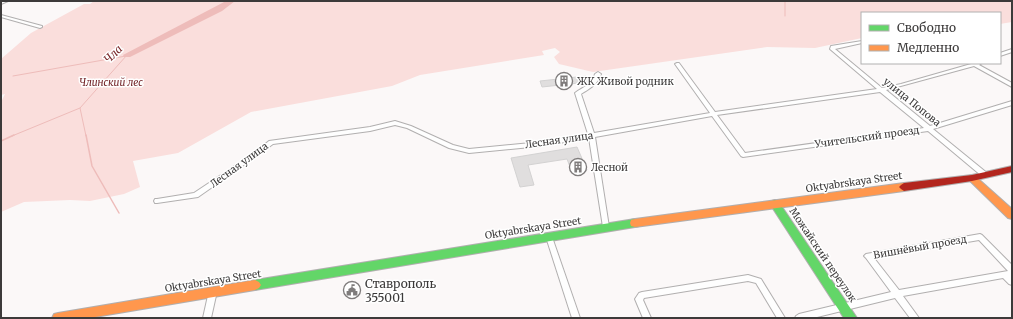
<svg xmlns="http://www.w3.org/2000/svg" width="1013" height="319" font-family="Merriweather,serif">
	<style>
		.green { fill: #fadedc }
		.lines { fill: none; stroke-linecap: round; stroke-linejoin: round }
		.stream-far1 { stroke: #eebcba; stroke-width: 1 }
		.stream { stroke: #eebcba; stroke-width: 1.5 }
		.river { fill: #eebcba; fill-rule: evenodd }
		.building { fill: #e0dede; stroke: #d3d2d2 }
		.street-casing { stroke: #b1afaf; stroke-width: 2 }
		.fast-casing { stroke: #b1afaf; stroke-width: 2 }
		.slow-casing { stroke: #b1afaf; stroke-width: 2 }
		.jam-casing { stroke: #b1afaf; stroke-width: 2 }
		.street { fill: #fefefe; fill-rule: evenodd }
		.fast { fill: #63d668; fill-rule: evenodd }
		.slow { fill: #ff974d; fill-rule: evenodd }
		.jam { fill: #b3261e; fill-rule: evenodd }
		.labels { text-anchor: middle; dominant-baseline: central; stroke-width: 3; stroke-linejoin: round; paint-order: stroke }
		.poi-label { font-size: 10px; fill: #3c3a3a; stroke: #fff; text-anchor: start }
		.park-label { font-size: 10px; font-style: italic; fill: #6f1e22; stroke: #fff }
		.street-label { font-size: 10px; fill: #3c3a3a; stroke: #fff }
		.water-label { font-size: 11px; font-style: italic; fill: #7b2a2c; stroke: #fff }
		.near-poi-label { font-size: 12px; fill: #3c3a3a; stroke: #fff; text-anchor: start }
	</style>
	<rect width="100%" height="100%" fill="#fbf8f8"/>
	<!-- green -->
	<path class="green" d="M94 1H1012V22L1000 24V13H862V38L815 48 767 47 593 72 559 64 554 57 560 52 555 48 542 51 544 55 420 75 392 86 251 112 178 153 133 161 140 187 124 194 90 201 70 200 24 202 1 212V102L5 94 1 95V59L31 33 84 4H90Z"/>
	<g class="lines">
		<!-- stream-far1 -->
		<g class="stream-far1">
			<path d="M785 1V16"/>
			<path d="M13 76 126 56"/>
			<path d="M12 136 80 108"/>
			<path d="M86 136 80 108 127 55"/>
		</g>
		<!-- stream -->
		<g class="stream">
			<path d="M86 135 92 166 119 213"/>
			<path d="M1 141 14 135"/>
		</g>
		<!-- river -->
		<path class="river" d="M226 1H235L222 11 130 57H124L123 55Z"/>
	</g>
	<!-- building -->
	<g class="building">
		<path d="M586 76 588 82 542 87 540 81Z"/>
		<path d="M577 147 587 170 572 172 567 159 528 165 534 185 520 187 511 158Z"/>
	</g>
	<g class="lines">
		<!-- street casing -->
		<g class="street-casing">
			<g id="street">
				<path d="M1 1H8L1 4Z"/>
				<path d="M1 15 42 26V27L40 28 1 17Z"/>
				<path d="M862 41V43L835 49 882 88 901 84 971 64V63H982L979 65 1012 83V87L974 66 886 90 930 126 1012 101V105L933 129 987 173 988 175 987 177H983L928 131 743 157 741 156 712 116 595 137 609 227 608 229 606 230 604 229 603 227 589 138 541 146 469 153 449 148 407 128 395 125 370 131 273 144 258 155 198 197 157 203H155L154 201 155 199H157L194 193 254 153 269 141 370 127 395 121 411 126 453 145 469 149 541 142 588 134 575 93C583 87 593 84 595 74L598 72 601 74C598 84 589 89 581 94L594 133 710 113 675 64 677 63H679L715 112 877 89 830 49 831 46ZM880 92 924 128 745 153 717 115Z"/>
				<path d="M1012 49V52L1000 56V53Z"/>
				<path d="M549 234 551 235 552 237 580 318H572L546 237 547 235Z"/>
				<path d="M980 234 982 235 1012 265V276H1011L1012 277V285L1009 284 1003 278 903 296 919 318H910L895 298 813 318H795L796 316 799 314 891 292 866 258 864 256 866 254ZM979 240 1008 271 899 290 874 258Z"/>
				<path d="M748 275 761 279 785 318H777L756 283 748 281 644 298 643 300 651 318H643L635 299 639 293 642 292Z"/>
				<path d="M213 288 216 289 217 291 211 318H203L209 291 210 289Z"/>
			</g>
		</g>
		<!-- fast casing -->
		<g class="fast-casing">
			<g id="fast">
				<path d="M775 200 778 201 857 318H844L772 207 770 204 772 201Z"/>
				<path d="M635 219 639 220 640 223 639 226 635 227 255 290 251 288 249 285 251 282 255 280Z"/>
			</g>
		</g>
		<!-- slow casing -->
		<g class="slow-casing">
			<g id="slow">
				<path d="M972 175 975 176 1012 209V219L1008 218 969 180 967 178 969 176Z"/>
				<path d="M904 183 907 185 909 187 907 189 904 191 635 227 631 226 630 223 631 220 635 219Z"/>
				<path d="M255 280 259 282 261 285 259 288 255 290 89 318H52L54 314 58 313Z"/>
			</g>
		</g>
		<!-- jam casing -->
		<g class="jam-casing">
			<path id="jam" d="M1012 166V172L972 181 904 191 901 189 899 187 901 185 904 183 972 175Z"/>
		</g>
		<!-- street -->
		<use href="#street" class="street"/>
		<!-- fast -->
		<use href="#fast" class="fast"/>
		<!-- slow -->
		<use href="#slow" class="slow"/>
		<!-- jam -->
		<use href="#jam" class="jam"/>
	</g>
	<!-- icons -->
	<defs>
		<g id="building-ring" transform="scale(0.9)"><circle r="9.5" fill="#fff" stroke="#7f7c7c" stroke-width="1.5"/><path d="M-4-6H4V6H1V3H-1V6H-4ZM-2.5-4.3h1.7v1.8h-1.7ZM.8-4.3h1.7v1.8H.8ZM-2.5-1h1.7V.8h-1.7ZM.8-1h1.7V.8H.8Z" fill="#7f7c7c"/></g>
		<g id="civic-ring" transform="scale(0.9)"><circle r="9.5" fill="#fff" stroke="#7f7c7c" stroke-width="1.5"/><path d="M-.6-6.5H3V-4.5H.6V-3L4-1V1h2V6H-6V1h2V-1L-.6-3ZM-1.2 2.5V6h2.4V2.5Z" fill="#7f7c7c"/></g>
	</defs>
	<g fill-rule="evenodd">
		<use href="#building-ring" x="564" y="81"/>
		<use href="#building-ring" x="578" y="167"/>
		<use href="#civic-ring" x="352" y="290"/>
	</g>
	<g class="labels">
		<!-- poi labels -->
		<g class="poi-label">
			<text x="577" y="81">ЖК Живой родник</text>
			<text x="591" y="167">Лесной</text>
		</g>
		<!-- park labels -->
		<g class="park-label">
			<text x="111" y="82">Члинский лес</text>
		</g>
		<!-- street labels -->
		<g class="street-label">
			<text transform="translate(912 102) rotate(39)">улица Попова</text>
			<text transform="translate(867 137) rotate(-8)">Учительский проезд</text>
			<text transform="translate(559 140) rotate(-8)">Лесная улица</text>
			<text transform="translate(239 165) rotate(-36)">Лесная улица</text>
			<text transform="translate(854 182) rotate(-8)">Oktyabrskaya Street</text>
			<text transform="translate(533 228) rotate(-9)">Oktyabrskaya Street</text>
			<text transform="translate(920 247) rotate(-10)">Вишнёвый проезд</text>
			<text transform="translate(823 255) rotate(56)">Можайский переулок</text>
			<text transform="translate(213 281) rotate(-9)">Oktyabrskaya Street</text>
		</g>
		<!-- water labels -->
		<g class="water-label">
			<text transform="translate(113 54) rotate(-44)">Чла</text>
		</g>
		<!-- near-poi labels -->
		<g class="near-poi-label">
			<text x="365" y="283">Ставрополь<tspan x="365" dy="14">355001</tspan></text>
		</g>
	</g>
	<!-- border -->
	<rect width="1013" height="319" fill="none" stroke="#3c3a3a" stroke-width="4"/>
	<!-- legend -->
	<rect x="861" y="12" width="140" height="52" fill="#ffffff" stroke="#b1b0b0"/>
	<rect x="869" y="25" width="20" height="6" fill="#63d668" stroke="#b1b0b0"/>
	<text x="897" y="32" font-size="12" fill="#3c3a3a">Свободно</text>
	<rect x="869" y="45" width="20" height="6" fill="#ff974d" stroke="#b1b0b0"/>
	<text x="897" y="52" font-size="12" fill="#3c3a3a">Медленно</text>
</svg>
